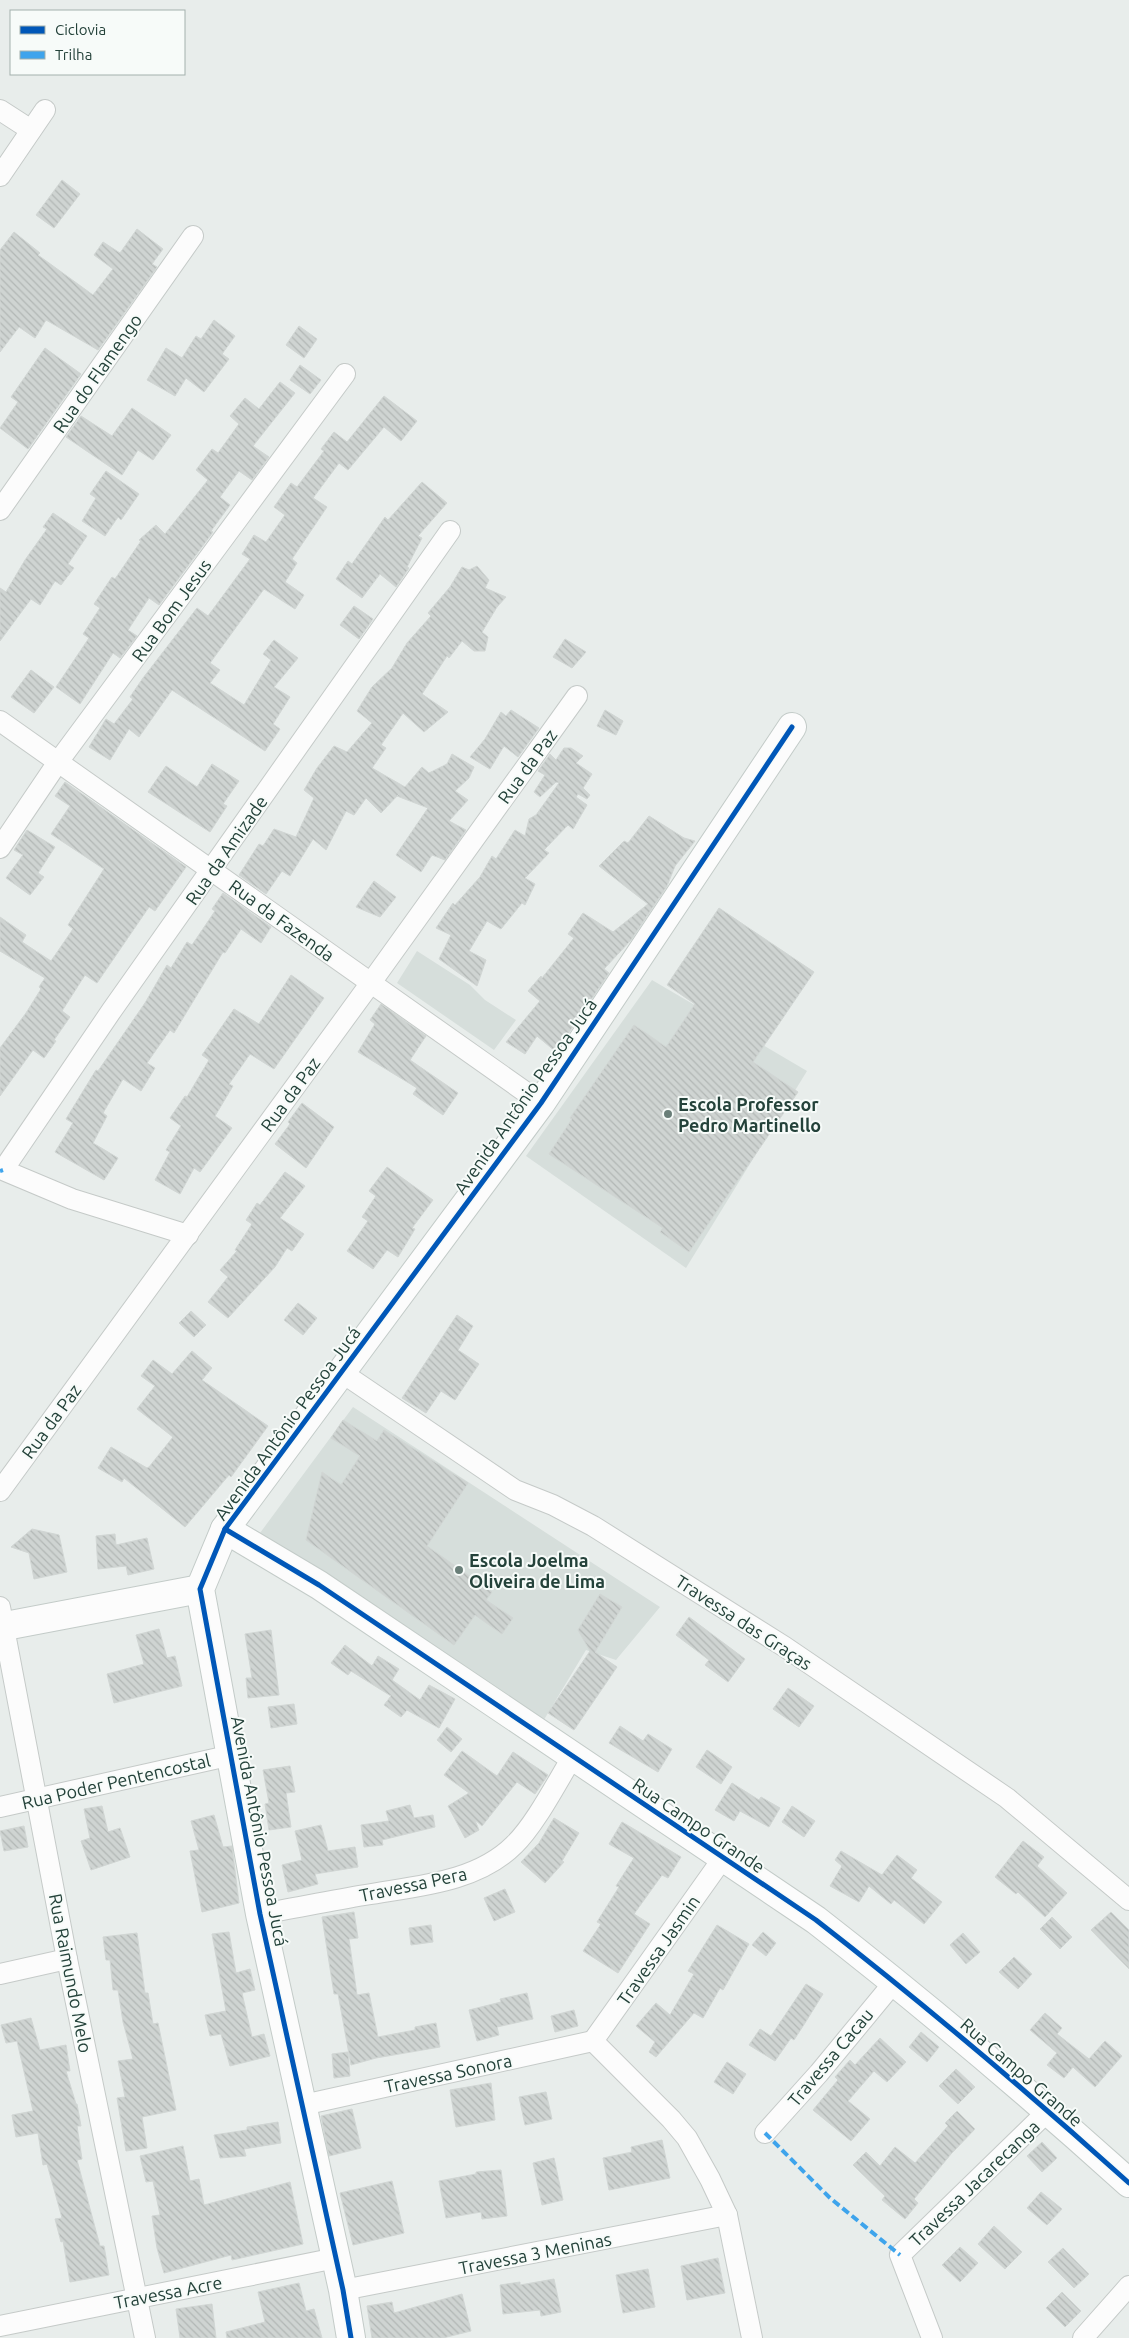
<svg xmlns="http://www.w3.org/2000/svg" width="1129" height="2338" font-family="Ubuntu,sans-serif">
	<style>
		.built { fill: #d6dedb }
		.building { fill: url(#building-back-hatch); stroke: #d1d6d4 }
		.lines { fill: none; stroke-linecap: round; stroke-linejoin: round }
		.street-casing { stroke: #c5cac8; stroke-width: 22 }
		.secondary-casing { stroke: #c3cbc8; stroke-width: 30 }
		.street { stroke: #fcfcfc; stroke-width: 20 }
		.secondary { stroke: #fcfcfc; stroke-width: 28 }
		.quiet { stroke: #3ea4ec; stroke-width: 4; stroke-dasharray: 8 4; stroke-linecap: butt }
		.cycleway-casing { stroke: #f7fbf9; stroke-width: 8 }
		.cycleway { stroke: #0057b8; stroke-width: 5 }
		.poi-dot { fill: #697e78; stroke: #f7fbf9; stroke-width: 2 }
		.labels { text-anchor: middle; dominant-baseline: central; stroke-width: 4; stroke-linejoin: round; paint-order: stroke }
		.street-label { font-size: 18px; fill: #24423a; stroke: #f7fbf9 }
		.poi-label { font-size: 18px; font-weight: bold; fill: #24423a; stroke: #f7fbf9; text-anchor: start }
	</style>
	<defs>
		<pattern id="building-back-hatch" width="6" height="6" patternUnits="userSpaceOnUse" patternTransform="scale(1.25)"><rect width="6" height="6" fill="#cfd4d2"/><path d="M-1 5l2 2M0 0l6 6M5-1l2 2" fill="none" stroke="#b2b7b5"/></pattern>
	</defs>
	<rect width="100%" height="100%" fill="#e8edeb"/>
	<!-- built -->
	<g class="built">
		<path d="M417 951 470 985 485 1000 516 1020 494 1050 397 983Z"/>
		<path d="M652 980 807 1071 686 1268 526 1156Z"/>
		<path d="M353 1407 660 1607 616 1660 586 1650 542 1723 260 1533Z"/>
	</g>
	<!-- building -->
	<g class="building">
		<path d="M62 180 80 194 54 228 36 215Z"/>
		<path d="M137 229 163 249 152 264 157 267 98 350 46 320 35 338 19 327 0 352V250L14 232 40 253 38 255 93 295 113 269 94 255 103 242 120 253Z"/>
		<path d="M214 320 235 336 222 354 229 359 204 392 186 378 175 396 147 380 166 348 182 358 196 336 201 339Z"/>
		<path d="M299 326 317 339 304 358 286 345Z"/>
		<path d="M45 348 81 374 28 449 0 428 18 402 11 397Z"/>
		<path d="M300 365 321 380 310 394 290 380Z"/>
		<path d="M280 382 295 393 253 446 269 457 252 480 239 471 220 497 230 505 211 531 213 532 159 605 149 598 128 630 137 636 120 658 113 653 80 704 56 687 89 638 83 634 100 608 94 604 112 577 115 579 141 541 139 540 156 525 165 534 208 480 196 470 212 449 218 453 239 424 230 416 245 398 259 409Z"/>
		<path d="M384 396 417 421 401 441 384 427 348 470 339 463 313 498 327 507 292 559 297 563 285 582 304 595 295 609 264 589 210 663 220 670 210 683 244 705 271 660 263 654 274 640 298 658 274 687 290 697 273 724 280 729 265 751 172 690 139 737 129 729 110 760 89 747 106 719 114 724 133 699 130 697 143 678 197 608 208 616 250 559 242 554 254 535 266 542 285 515 274 507 291 483 297 487 324 451 321 449 334 432 347 442Z"/>
		<path d="M132 408 171 435 153 460 138 450 122 475 66 437 81 416 112 436Z"/>
		<path d="M106 471 139 494 121 520 118 517 105 536 82 521 96 498 90 494Z"/>
		<path d="M422 482 447 503 418 536 422 538 407 567 409 568 396 587 380 574 362 598 336 579 348 561 352 564 385 517 388 520Z"/>
		<path d="M53 513 87 536 68 564 74 568 61 585 55 581 40 605 31 599 0 641V588L6 592 25 560 47 529 43 527Z"/>
		<path d="M477 566 489 580 485 588 506 597 497 607 482 632 488 637 485 651H474L462 641 449 658 447 656 422 694 448 712 424 732 403 713 381 745 386 748 372 768 405 787 422 767 429 773 447 764 452 754 474 767 469 778 455 791 468 800 449 821 466 830 445 860 432 855 421 872 396 855 428 808 397 796 399 794 381 813 366 798 354 815 346 811 326 850 313 839 290 876 282 871 266 894 239 875 259 844 263 846 274 829 296 837 314 798 304 790 317 768 334 746 347 752 372 723 357 711 372 687 392 668 407 643 431 616 428 613 450 587 462 567 469 570Z"/>
		<path d="M354 606 373 619 359 639 340 625Z"/>
		<path d="M565 639 586 652 572 668 553 657Z"/>
		<path d="M31 670 54 687 34 713 11 697Z"/>
		<path d="M511 710 539 728 518 757 504 746 490 769 470 757 485 739 501 712 506 716Z"/>
		<path d="M605 710 623 721 616 735 597 726Z"/>
		<path d="M564 748H571L583 756 576 763 592 774 583 788 590 795 587 799 578 794 576 797 587 805 573 829 568 825 544 850 549 853 525 878 535 884 525 905 522 903 501 929 487 921 469 951 486 960 477 986 439 959 451 935 436 928 453 903 455 905 480 877 492 856 496 859 515 830 525 836 529 819 536 815 559 783 556 782 540 797 534 792 545 775 538 771 550 754 556 760Z"/>
		<path d="M212 764 239 781 223 804 227 806 210 832 148 792 166 766 197 787Z"/>
		<path d="M65 782 186 867 155 911 149 907 97 983 85 975 62 1011 70 1017 54 1040 56 1041 44 1058 33 1050 0 1096V1048L26 1013 41 989 39 987 45 978 0 951V917L26 935 22 942 51 961 73 929 68 925 104 869 51 834 70 806 55 796Z"/>
		<path d="M649 816 684 838 695 841 675 866 667 886 631 940 604 969 609 973 556 1052 537 1036 525 1054 506 1042 540 1001 528 991 541 976 542 978 574 938 568 934 583 913 613 932 648 904 599 866 624 841 628 843Z"/>
		<path d="M27 830 55 847 38 873 44 877 30 895 6 878 23 855 14 850Z"/>
		<path d="M374 881 396 897 380 917 356 907Z"/>
		<path d="M223 893 271 927 261 943 241 929 225 953 223 952 174 1033 170 1030 147 1063 155 1068 141 1091 123 1079 103 1113 107 1116 93 1143 118 1158 104 1180 55 1152 73 1123 66 1119 96 1070 98 1071 145 1003 167 965 171 968 187 942 192 945 215 911 212 909Z"/>
		<path d="M719 908 814 972 753 1062 798 1092 689 1252 660 1232 663 1228 549 1154 572 1119 570 1118 634 1025 666 1047 695 1004 667 985Z"/>
		<path d="M291 975 324 998 274 1069 250 1054 229 1084 233 1086 215 1116 232 1128 200 1172 194 1168 180 1194 155 1180 170 1152 166 1150 181 1126 170 1118 185 1096 187 1097 209 1060 202 1055 234 1009 259 1024Z"/>
		<path d="M381 1004 426 1036 410 1060 458 1093 443 1115 413 1094 417 1088 358 1052 375 1024 370 1020Z"/>
		<path d="M302 1103 334 1127 306 1168 275 1144 290 1124 288 1122Z"/>
		<path d="M387 1167 433 1200 412 1228 415 1229 398 1257 387 1250 373 1269 347 1251 368 1221 362 1217 376 1196 369 1191Z"/>
		<path d="M285 1172 305 1186 280 1218 304 1234 292 1251 287 1248 275 1267 228 1318 208 1302 228 1277 220 1270 237 1251 235 1250 252 1224 246 1220 257 1203 260 1205Z"/>
		<path d="M298 1303 317 1318 303 1335 284 1320Z"/>
		<path d="M191 1311 206 1325 194 1337 179 1323Z"/>
		<path d="M457 1315 473 1326 458 1350 479 1364 455 1400 441 1391 426 1413 402 1398Z"/>
		<path d="M192 1351 212 1368 202 1380 268 1426 231 1477 229 1475 185 1527 124 1478 122 1482 98 1468 111 1447 147 1468 149 1467 173 1437 137 1409 155 1386 141 1376 153 1360 172 1374Z"/>
		<path d="M343 1420 377 1441 384 1430 468 1483 427 1546 492 1592 486 1600 513 1618 502 1634 475 1615 454 1645 306 1540 322 1472 341 1485 360 1456 331 1438Z"/>
		<path d="M32 1529 59 1535 67 1572 34 1579 29 1553 11 1547Z"/>
		<path d="M115 1534 116 1545 147 1538 154 1569 128 1575 126 1566 98 1569 96 1536Z"/>
		<path d="M600 1594 622 1607 595 1652 617 1667 574 1730 548 1713 590 1651 578 1630Z"/>
		<path d="M689 1617 745 1659 728 1682 705 1665 709 1660 676 1635Z"/>
		<path d="M159 1629 167 1658 175 1656 182 1686 114 1703 107 1674 144 1664 136 1635Z"/>
		<path d="M271 1630 279 1695 248 1698 246 1678H252L245 1634Z"/>
		<path d="M345 1645 372 1666 378 1656 399 1669 392 1680 420 1700 429 1685 455 1699 439 1728 407 1710 401 1717 384 1705 391 1696 351 1671 348 1675 331 1663Z"/>
		<path d="M788 1688 814 1706 799 1727 773 1709Z"/>
		<path d="M294 1704 297 1724 271 1728 268 1707Z"/>
		<path d="M620 1726 643 1741 648 1734 672 1749 658 1772 609 1743Z"/>
		<path d="M447 1727 462 1739 451 1752 437 1740Z"/>
		<path d="M707 1750 732 1767 721 1784 696 1767Z"/>
		<path d="M462 1751 497 1776 513 1752 548 1775 535 1794 517 1782 482 1826 475 1820 479 1830 465 1838 448 1806 469 1793 444 1775Z"/>
		<path d="M290 1766 295 1792 286 1793 291 1827 269 1830 265 1804 269 1803 263 1770Z"/>
		<path d="M732 1783 759 1800 761 1797 780 1808 769 1827 740 1811 734 1821 715 1810Z"/>
		<path d="M410 1805 414 1818 433 1815 435 1827 382 1840 383 1845 364 1847 361 1825 389 1821 386 1811Z"/>
		<path d="M102 1806 108 1832 120 1828 130 1857 91 1870 81 1841 90 1838 84 1809Z"/>
		<path d="M792 1806 815 1821 804 1837 782 1822Z"/>
		<path d="M214 1815 223 1847 232 1846 239 1903 202 1912 190 1851 199 1850 191 1821Z"/>
		<path d="M554 1818 579 1833 562 1861 564 1862 545 1883 521 1862 539 1843Z"/>
		<path d="M622 1822 681 1857 668 1878 662 1875 634 1914 650 1924 618 1973 583 1951 601 1924 597 1922 619 1887 616 1886 634 1858 609 1844Z"/>
		<path d="M321 1825 328 1851 355 1847 358 1867 315 1874 318 1884 288 1892 282 1865 302 1860 295 1831Z"/>
		<path d="M24 1826 28 1847 4 1851 0 1831Z"/>
		<path d="M1023 1841 1044 1857 1037 1866 1067 1893 1045 1917 1018 1892 1016 1894 995 1877Z"/>
		<path d="M841 1851 882 1875 897 1855 917 1870 911 1878 942 1902 924 1924 894 1900 891 1904 869 1886 859 1902 830 1886 842 1866 835 1860Z"/>
		<path d="M505 1889 515 1912 494 1921 484 1898Z"/>
		<path d="M354 1912 358 1938 349 1939 357 1995 369 1993 378 2037 415 2030V2027L436 2023 440 2047 376 2058 351 2065 338 1994H334L322 1917Z"/>
		<path d="M1111 1912 1129 1930V1969L1091 1930Z"/>
		<path d="M1052 1917 1072 1937 1060 1949 1040 1929Z"/>
		<path d="M431 1925 433 1942 411 1945 409 1928Z"/>
		<path d="M717 1925 749 1944 723 1990 720 1988 703 2018 694 2013 656 2057 649 2052 655 2042 636 2026 656 2003 670 2015 694 1974 688 1971Z"/>
		<path d="M229 1932 236 1973 250 1969 255 1990 242 1993 252 2037 264 2034 270 2056 230 2066 221 2034 210 2036 205 2015 226 2011 212 1934Z"/>
		<path d="M763 1932 776 1943 766 1956 752 1945Z"/>
		<path d="M137 1933 145 1993H148L153 2024 158 2023 176 2110 142 2117 147 2148 126 2151 117 2098 125 2097 118 2061 133 2059 123 2022 118 1990H113L110 1960H106L103 1937Z"/>
		<path d="M963 1933 980 1952 966 1964 950 1945Z"/>
		<path d="M1014 1957 1032 1974 1018 1989 999 1972Z"/>
		<path d="M806 1984 823 1994 805 2023 794 2040 791 2038 775 2061 749 2045 760 2029 771 2036Z"/>
		<path d="M527 1993 533 2019 497 2027 499 2035 477 2041 469 2010 501 2002 500 1999Z"/>
		<path d="M574 2010 578 2026 555 2032 551 2016Z"/>
		<path d="M1045 2013 1062 2028 1057 2034 1089 2059 1105 2041 1122 2056 1095 2087 1073 2067 1064 2078 1047 2065 1057 2053 1030 2030Z"/>
		<path d="M31 2018 40 2050 66 2045 70 2071H66L76 2104H77L81 2126H77L82 2159 77 2160 100 2246H104L109 2275 70 2282 63 2241 61 2242 55 2219 62 2218 47 2164 43 2165 38 2133 16 2137 12 2115 33 2111 17 2041 6 2043 1 2025Z"/>
		<path d="M921 2032 939 2047 927 2062 909 2047Z"/>
		<path d="M880 2038 906 2062 887 2082 874 2071 848 2101 870 2119 851 2141 813 2110 838 2080 835 2077 850 2060 855 2065Z"/>
		<path d="M348 2052 350 2076 334 2078 332 2054Z"/>
		<path d="M727 2062 746 2074 733 2094 714 2082Z"/>
		<path d="M956 2069 975 2087 958 2104 939 2086Z"/>
		<path d="M491 2083 495 2120 456 2127 450 2090Z"/>
		<path d="M546 2092 552 2119 525 2125 519 2097Z"/>
		<path d="M352 2109 361 2148 329 2156 321 2116Z"/>
		<path d="M957 2111 975 2129 951 2154 914 2199 918 2203 905 2219 882 2200 885 2196 853 2165 866 2152 880 2166 895 2147 915 2163 948 2126 945 2123Z"/>
		<path d="M278 2122 281 2143 244 2149 246 2156 220 2158 214 2135 247 2130V2127Z"/>
		<path d="M662 2140 670 2178 609 2190 603 2158 632 2152 631 2147Z"/>
		<path d="M1042 2142 1057 2158 1042 2172 1027 2156Z"/>
		<path d="M183 2146 190 2181 199 2179 204 2205 290 2182 303 2244 232 2260 231 2255 164 2273 157 2248 152 2216 160 2215 153 2181 146 2182 140 2156Z"/>
		<path d="M554 2158 563 2200 542 2205 533 2163Z"/>
		<path d="M501 2170 507 2216 482 2219 481 2212 446 2218 439 2181 476 2174V2172Z"/>
		<path d="M392 2181 404 2233 353 2245 340 2193Z"/>
		<path d="M1041 2192 1062 2209 1047 2225 1027 2208Z"/>
		<path d="M994 2226 1022 2252 1005 2269 978 2244Z"/>
		<path d="M960 2247 978 2263 960 2282 942 2265Z"/>
		<path d="M1063 2248 1089 2274 1074 2288 1048 2262Z"/>
		<path d="M718 2258 725 2293 687 2300 681 2266Z"/>
		<path d="M648 2269 655 2307 623 2313 616 2275Z"/>
		<path d="M554 2279 561 2312 541 2316 540 2310 503 2314 500 2285 520 2282V2285Z"/>
		<path d="M299 2283 306 2311 314 2309 322 2338H227L226 2332 265 2322 258 2292Z"/>
		<path d="M1062 2292 1081 2311 1065 2327 1046 2308Z"/>
		<path d="M462 2294 471 2331 443 2338H372L367 2306 392 2302 394 2313Z"/>
		<path d="M212 2304 216 2338H180L176 2309Z"/>
	</g>
	<g class="lines">
		<!-- street casing -->
		<g class="street-casing">
			<g id="street">
				<path d="M0 110 31 130"/>
				<path d="M0 176 45 110"/>
				<path d="M0 510 193 236"/>
				<path d="M0 721 541 1103"/>
				<path d="M0 848 58 762 345 374"/>
				<path d="M188 1235 72 1199 3 1170 112 1010 450 531"/>
				<path d="M341 1372 515 1490 553 1505 593 1526 785 1647 1007 1798 1129 1900"/>
				<path d="M0 1491 370 984 577 696"/>
				<path d="M0 1607 67 1959 145 2338"/>
				<path d="M0 1807 232 1755"/>
				<path d="M260 1914C295 1908 329 1901 365 1895 415 1886 476 1883 514 1845 535 1825 557 1782 573 1756"/>
				<path d="M0 1974 67 1959"/>
				<path d="M593 2041 671 2119 687 2138 710 2179 727 2215 752 2338"/>
				<path d="M593 2041 723 1858"/>
				<path d="M303 2105 593 2041"/>
				<path d="M765 2133 819 2073 895 1981"/>
				<path d="M343 2290 727 2215"/>
				<path d="M0 2326 336 2258"/>
				<path d="M932 2338 900 2255 1048 2111"/>
				<path d="M1083 2338 1129 2286"/>
			</g>
		</g>
		<!-- secondary casing -->
		<g class="secondary-casing">
			<g id="secondary">
				<path d="M225 1529 319 1585 816 1920C924 2004 1028 2092 1129 2183"/>
				<path d="M0 1627 200 1589"/>
				<path d="M351 2338 343 2290 260 1914 200 1589 225 1529 541 1103 792 727"/>
			</g>
		</g>
		<!-- street -->
		<use href="#street" class="street"/>
		<!-- secondary -->
		<use href="#secondary" class="secondary"/>
		<!-- quiet -->
		<g class="quiet">
			<path d="M0 1171 3 1170"/>
			<path d="M765 2133 830 2198 900 2255"/>
		</g>
		<!-- cycleway casing -->
		<g class="cycleway-casing">
			<g id="cycleway">
				<path d="M225 1529 319 1585 816 1920C924 2004 1028 2092 1129 2183"/>
				<path d="M351 2338 343 2290 260 1914 200 1589 225 1529 541 1103 792 727"/>
			</g>
		</g>
		<!-- cycleway -->
		<use href="#cycleway" class="cycleway"/>
	</g>
	<!-- markers -->
	<g class="poi-dot">
		<circle cx="668" cy="1114" r="5"/>
		<circle cx="459" cy="1570" r="5"/>
	</g>
	<g class="labels">
		<!-- street labels -->
		<g class="street-label">
			<text transform="translate(97 373) rotate(-55)">Rua do Flamengo</text>
			<text transform="translate(171 610) rotate(-54)">Rua Bom Jesus</text>
			<text transform="translate(527 766) rotate(-54)">Rua da Paz</text>
			<text transform="translate(226 850) rotate(-55)">Rua da Amizade</text>
			<text transform="translate(282 920) rotate(36)">Rua da Fazenda</text>
			<text transform="translate(290 1094) rotate(-54)">Rua da Paz</text>
			<text transform="translate(525 1096) rotate(-55)">Avenida Antônio Pessoa Jucá</text>
			<text transform="translate(51 1421) rotate(-54)">Rua da Paz</text>
			<text transform="translate(287 1423) rotate(-54)">Avenida Antônio Pessoa Jucá</text>
			<text transform="translate(744 1622) rotate(33)">Travessa das Graças</text>
			<text transform="translate(116 1781) rotate(-13)">Rua Poder Pentencostal</text>
			<text transform="translate(699 1825) rotate(34)">Rua Campo Grande</text>
			<text transform="translate(260 1831) rotate(79)">Avenida Antônio Pessoa Jucá</text>
			<text transform="translate(413 1884) rotate(-12)">Travessa Pera</text>
			<text transform="translate(658 1950) rotate(-55)">Travessa Jasmin</text>
			<text transform="translate(71 1973) rotate(79)">Rua Raimundo Melo</text>
			<text transform="translate(830 2057) rotate(-50)">Travessa Cacau</text>
			<text transform="translate(1022 2072) rotate(41)">Rua Campo Grande</text>
			<text transform="translate(448 2073) rotate(-12)">Travessa Sonora</text>
			<text transform="translate(974 2183) rotate(-44)">Travessa Jacarecanga</text>
			<text transform="translate(535 2253) rotate(-11)">Travessa 3 Meninas</text>
			<text transform="translate(168 2292) rotate(-11)">Travessa Acre</text>
		</g>
		<!-- poi labels -->
		<g class="poi-label">
			<text x="678" y="1104">Escola Professor<tspan x="678" dy="21">Pedro Martinello</tspan></text>
			<text x="469" y="1560">Escola Joelma<tspan x="469" dy="21">Oliveira de Lima</tspan></text>
		</g>
	</g>
	<!-- legend -->
	<rect x="10" y="10" width="175" height="65" fill="#f7fbf9" stroke="#a3b1ad"/>
	<rect x="20" y="26" width="25" height="8" fill="#0057b8" stroke="#a3b1ad"/>
	<text x="55" y="35" font-size="15" fill="#24423a">Ciclovia</text>
	<rect x="20" y="51" width="25" height="8" fill="#3ea4ec" stroke="#a3b1ad"/>
	<text x="55" y="60" font-size="15" fill="#24423a">Trilha</text>
</svg>
